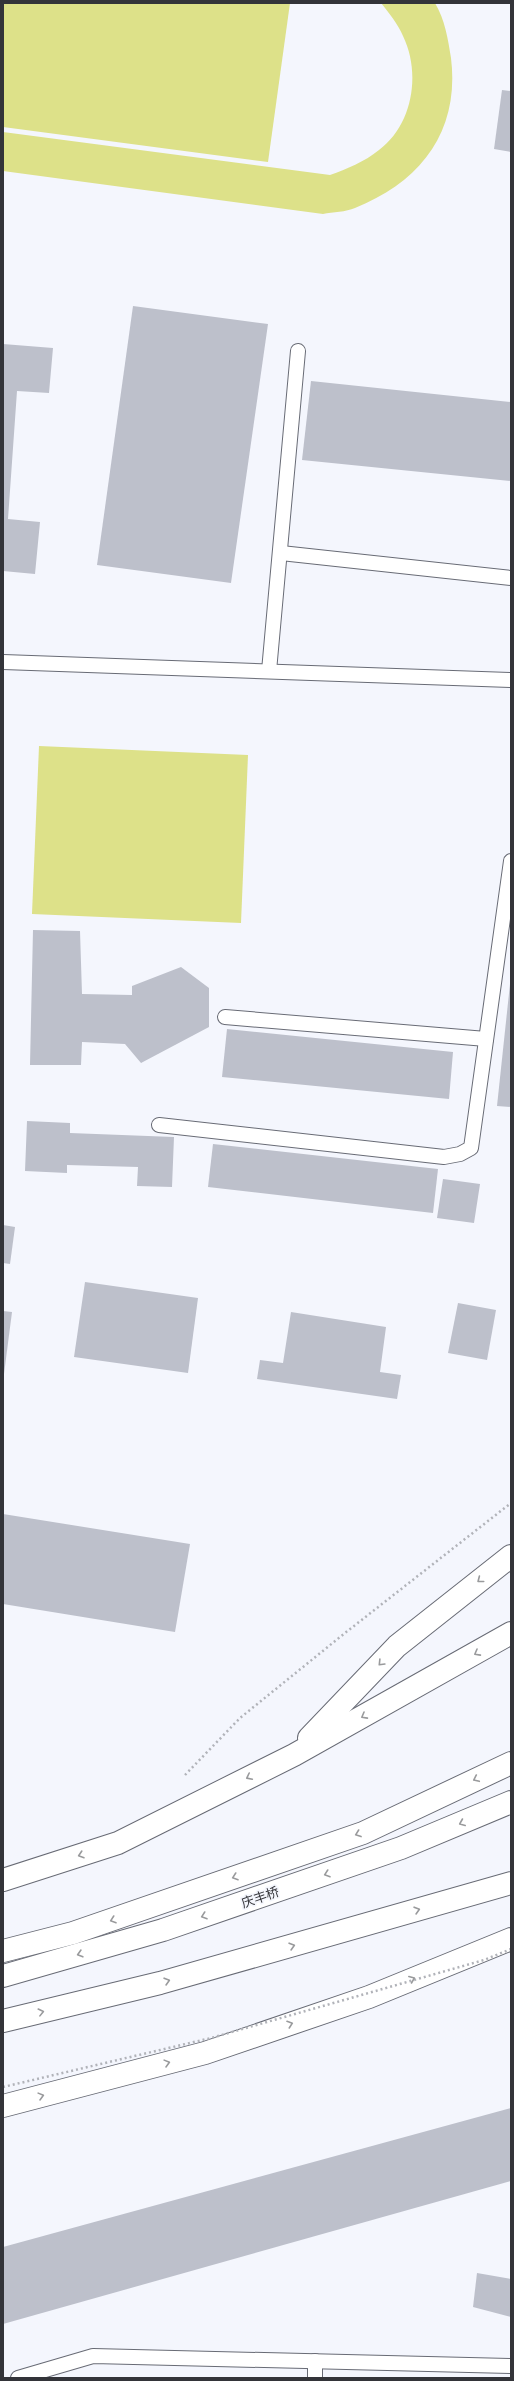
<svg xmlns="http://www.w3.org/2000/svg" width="514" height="2381" font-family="'Open Sans','Noto Sans SC',sans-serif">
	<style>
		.green { fill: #dde189 }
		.building { fill: #bdc0cb }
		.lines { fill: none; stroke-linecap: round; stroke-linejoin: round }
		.lane-casing { stroke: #686b75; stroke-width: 16 }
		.primary-casing { stroke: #686b75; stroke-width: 24 }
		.path { stroke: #b1b3b9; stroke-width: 2.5; stroke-dasharray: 2 3; stroke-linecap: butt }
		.lane { stroke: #fff; stroke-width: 14 }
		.primary { stroke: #fff; stroke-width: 22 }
		.path-bridge { stroke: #b1b3b9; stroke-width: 2.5; stroke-dasharray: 2 3; stroke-linecap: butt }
		.oneway { stroke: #999a9c }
		.labels { text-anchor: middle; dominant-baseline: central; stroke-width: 3.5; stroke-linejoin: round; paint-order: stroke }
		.street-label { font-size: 13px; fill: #333439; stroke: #f4f6fd }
	</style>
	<rect width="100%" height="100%" fill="#f4f6fd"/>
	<!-- green -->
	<g class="green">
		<path d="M3 3H290L268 162 3 127Z"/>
		<path d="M381 3H435C445 20 448 39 451 58 460 131 421 182 355 208 346 212 333 212 323 214L3 171V132L330 175C347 169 364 162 379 150 413 125 421 73 403 36 398 24 389 13 381 3Z"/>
		<path d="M39 746 248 755 241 923 32 914Z"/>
	</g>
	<!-- building -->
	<g class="building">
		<path d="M502 90 511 91V152L494 149Z"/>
		<path d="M133 306 268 324 231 583 97 565Z"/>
		<path d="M3 344 53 348 49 393 17 391 8 519 40 522 35 574 3 571Z"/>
		<path d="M311 381 511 402V481L302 460Z"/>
		<path d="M33 930 80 931 82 994 132 995V986L181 967 209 988V1027L141 1063 125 1044 82 1042 81 1065H30Z"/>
		<path d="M510 984H511V1107L497 1106Z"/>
		<path d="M227 1029 453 1052 449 1099 222 1077Z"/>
		<path d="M27 1121 70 1123V1133L174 1137 172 1187 137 1186 138 1167 67 1165V1173L25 1171Z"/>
		<path d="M213 1144 438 1169 433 1213 208 1187Z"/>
		<path d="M443 1179 480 1184 474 1223 437 1218Z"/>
		<path d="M3 1225 15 1227 10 1264 3 1263Z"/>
		<path d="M85 1282 198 1298 188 1373 74 1357Z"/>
		<path d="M458 1303 496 1310 487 1360 448 1353Z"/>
		<path d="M3 1311 12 1312 4 1374H3Z"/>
		<path d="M291 1312 386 1327 380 1372 401 1375 397 1399 257 1379 260 1360 283 1363Z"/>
		<path d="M3 1514 190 1544 175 1632 3 1604Z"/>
		<path d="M511 2108V2181L3 2324V2247Z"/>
		<path d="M477 2273 511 2279V2317L473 2307Z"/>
	</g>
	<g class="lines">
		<!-- lane casing -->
		<g class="lane-casing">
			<g id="lane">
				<path d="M281 553 511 578"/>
				<path d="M3 662 511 680"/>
				<path d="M269 671 298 351"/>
				<path d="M225 1017 486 1039"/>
				<path d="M159 1125 444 1157 460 1154 471 1148 511 861"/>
				<path d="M315 2361V2378"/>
				<path d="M18 2378 93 2356 511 2366"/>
			</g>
		</g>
		<!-- primary casing -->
		<g class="primary-casing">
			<g id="primary">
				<path d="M309 1738 397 1646 511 1556"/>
				<path d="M3 1880 118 1843 294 1755 511 1633"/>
				<path d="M3 1951 73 1933 363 1833 511 1763"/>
				<path d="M3 1976 163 1930 401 1848 511 1802"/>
				<path d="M3 2021 160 1983 511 1883"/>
				<path d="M3 2106 205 2053 369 1997 511 1939"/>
			</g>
		</g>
		<!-- path -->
		<path class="path" d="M185 1775 240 1718 345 1633 511 1503"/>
		<!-- lane -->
		<use href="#lane" class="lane"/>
		<!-- primary -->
		<use href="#primary" class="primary"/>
		<!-- path-bridge -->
		<path class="path-bridge" d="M3 2087 211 2038 484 1960 511 1949"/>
	</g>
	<!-- one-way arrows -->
	<defs><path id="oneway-chevron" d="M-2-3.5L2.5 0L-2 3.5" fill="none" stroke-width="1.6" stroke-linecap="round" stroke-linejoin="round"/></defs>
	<g class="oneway">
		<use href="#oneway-chevron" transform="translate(480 1580) rotate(142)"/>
		<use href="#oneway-chevron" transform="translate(477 1653) rotate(151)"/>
		<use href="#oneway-chevron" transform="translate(381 1663) rotate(134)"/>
		<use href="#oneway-chevron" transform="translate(364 1716) rotate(151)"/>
		<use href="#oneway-chevron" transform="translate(249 1777) rotate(153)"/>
		<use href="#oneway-chevron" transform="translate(476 1779) rotate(155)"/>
		<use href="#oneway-chevron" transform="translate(462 1823) rotate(157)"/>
		<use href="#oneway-chevron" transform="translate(358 1834) rotate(160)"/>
		<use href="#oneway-chevron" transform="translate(81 1855) rotate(162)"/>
		<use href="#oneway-chevron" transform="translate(327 1874) rotate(161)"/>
		<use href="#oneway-chevron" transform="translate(235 1877) rotate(161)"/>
		<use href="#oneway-chevron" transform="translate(417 1910) rotate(-16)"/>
		<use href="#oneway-chevron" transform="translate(204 1916) rotate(161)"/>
		<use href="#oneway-chevron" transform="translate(113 1920) rotate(161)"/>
		<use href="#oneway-chevron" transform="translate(292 1946) rotate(-16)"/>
		<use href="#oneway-chevron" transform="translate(80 1954) rotate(164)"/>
		<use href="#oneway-chevron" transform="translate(412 1979) rotate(-22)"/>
		<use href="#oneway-chevron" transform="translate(167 1981) rotate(-16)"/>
		<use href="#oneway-chevron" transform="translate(41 2012) rotate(-14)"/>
		<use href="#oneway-chevron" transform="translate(290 2024) rotate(-19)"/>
		<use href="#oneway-chevron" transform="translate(167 2063) rotate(-15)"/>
		<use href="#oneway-chevron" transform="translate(41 2096) rotate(-15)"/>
	</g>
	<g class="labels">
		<!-- street labels -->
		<g class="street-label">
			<text transform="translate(260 1897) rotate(-19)">庆丰桥</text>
		</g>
	</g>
	<!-- border -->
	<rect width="514" height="2381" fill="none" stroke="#333439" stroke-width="8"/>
</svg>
